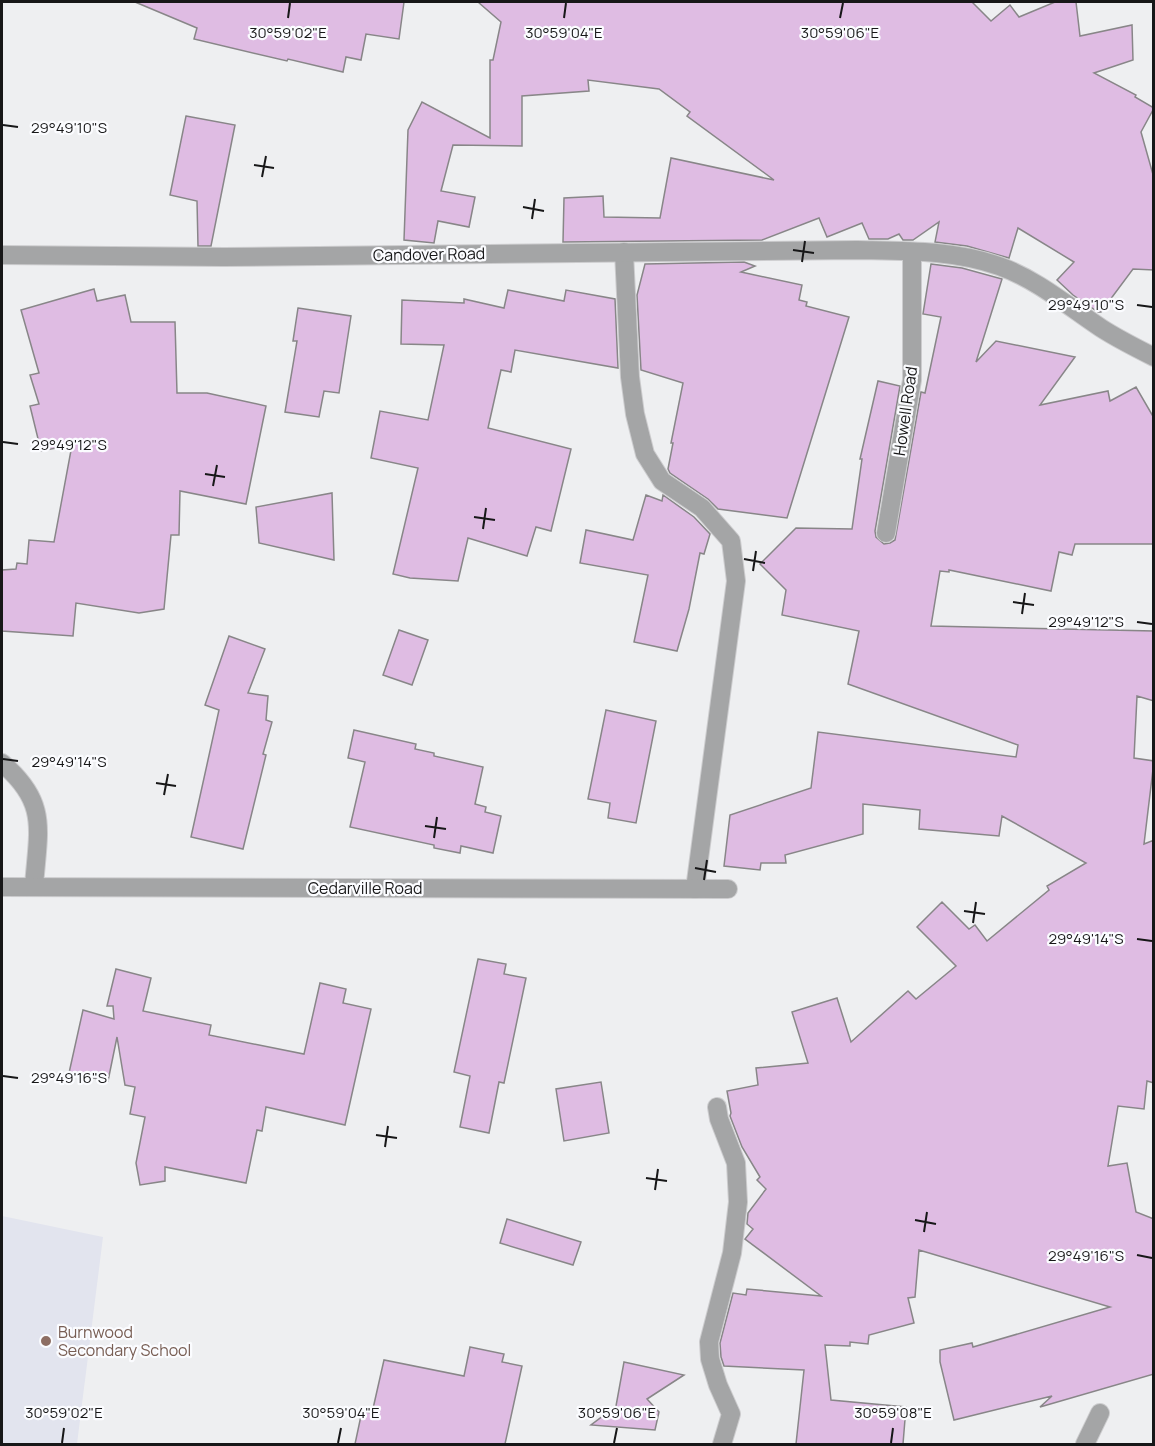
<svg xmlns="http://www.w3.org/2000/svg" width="1155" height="1446" font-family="Manrope,sans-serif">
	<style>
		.built { fill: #e2e4ee }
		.building { fill: #dfbce3; stroke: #888688; stroke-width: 1.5 }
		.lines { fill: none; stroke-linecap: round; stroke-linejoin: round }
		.minor-casing { stroke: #ccccce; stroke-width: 20 }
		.minor { stroke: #a4a5a6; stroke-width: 18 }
		.ticks { fill: none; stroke: #171718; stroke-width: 2 }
		.education-dot { fill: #8d6e63; stroke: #fbfcff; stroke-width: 2 }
		.labels { text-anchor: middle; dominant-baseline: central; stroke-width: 4.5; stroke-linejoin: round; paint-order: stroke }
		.street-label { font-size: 16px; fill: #171718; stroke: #fbfcff }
		.education-label { font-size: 16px; fill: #785e54; stroke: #fbfcff; text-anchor: start }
		.ticks-label { font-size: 15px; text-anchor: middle; fill: #171718; stroke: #fbfcff; stroke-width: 4.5; stroke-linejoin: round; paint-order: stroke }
	</style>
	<rect width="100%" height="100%" fill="#eeeff1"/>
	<!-- built -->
	<path class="built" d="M2 1216 103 1237 77 1444H2Z"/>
	<!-- building -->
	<g class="building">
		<path d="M135 2H404L399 39 366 34 361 60 346 57 343 72 288 59 287 61 194 39 197 28Z"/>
		<path d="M478 2H972L991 21 1010 5 1019 17 1055 2H1076L1080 36 1132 25 1133 60 1094 73 1136 95 1135 97 1154 108 1141 132 1154 178V270L1133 269 1101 312H1098L1073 295 1057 280 1074 262 1018 228 1009 258 967 246 935 242 939 222 913 240H903L899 234 888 239H869L862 223 827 237 819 218 762 240 563 242 564 198 603 196 604 217 660 218 671 158 774 180 687 116 690 112 659 89 588 80 589 91 522 96V146L453 145 441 191 475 197 469 227 438 221 434 243 404 240 408 130 422 102 490 138V60H493L501 22Z"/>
		<path d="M186 116 235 125 211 246H198L197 201 170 195Z"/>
		<path d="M744 262 755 266 741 272 802 285 799 300 807 302 806 306 849 317 787 518 718 509 708 499 670 473 668 469 673 443H671L683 383 641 370 637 295 645 264Z"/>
		<path d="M931 264 962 268 1002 279 976 362 996 341 1075 357 1040 405 1108 391 1110 401 1136 387 1154 418V544H1075L1072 555 1059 552 1051 591 949 570V572L940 571 931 626 1154 631V701L1137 696 1134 758 1154 761 1144 844 1154 840V1083L1147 1081 1144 1109 1118 1106 1108 1166 1127 1163 1136 1212 1154 1219V1374L1040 1407 1052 1396 954 1420 940 1362V1350L972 1343 973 1347 1110 1307 919 1250 915 1297 908 1298 914 1323 869 1335 868 1344 850 1342V1346L825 1345 831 1400 906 1407 903 1444H796L804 1370 724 1366 721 1357 720 1343 733 1293 746 1295 747 1289 821 1296 745 1239 753 1229 747 1224 748 1213 766 1189 757 1180 760 1177 742 1147 730 1116 731 1113 727 1091 758 1085 756 1068 808 1063 792 1012 837 998 851 1042 908 991 916 999 956 966 917 927 942 902 969 929 975 925 987 941 1049 890 1047 886 1086 863 1002 816 999 836 919 829 920 810 863 804V834L785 855 786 863H761L760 870 724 866 730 815 811 788 818 732 1016 757 1018 745 848 684 859 631 782 615 786 590 760 564 796 528 852 529 862 459H860L878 381 900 386 875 531 876 537 884 544 890 543 895 540 921 392 925 393 941 317 923 314Z"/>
		<path d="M94 289 97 301 125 295 131 322H175L177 393H207L266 406 246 504 180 491 179 535H171L164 609 139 613 76 603 73 636 2 631V570L16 569 17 563 27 564 29 540 54 542 72 445 41 451 30 406 39 404 30 375 39 373 21 310Z"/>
		<path d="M508 290 564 301 566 290 615 299 618 368 515 350 511 372 501 370 488 428 571 449 551 531 536 527 527 556 468 538 458 581 410 578 393 574 418 468 371 458 380 411 428 420 444 345 401 344 402 300 464 303V299L504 308Z"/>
		<path d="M298 308 351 316 339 393 324 391 319 417 285 412 297 341H293Z"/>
		<path d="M332 493 334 560 259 543 256 507Z"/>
		<path d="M646 495 662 501 663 495 694 517 710 534 704 554 700 553 689 609 677 651 634 642 648 575 580 563 586 530 633 540Z"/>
		<path d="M399 630 428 640 412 685 383 675Z"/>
		<path d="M229 636 265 649 248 693 268 696 266 720 272 722 263 754 266 755 243 849 191 837 219 710 205 705Z"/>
		<path d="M606 710 656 721 636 823 608 818 610 803 588 799Z"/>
		<path d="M354 730 416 744 415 749 434 753V756L483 767 475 804 486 807 485 812 501 816 493 853 461 846 460 853 434 848V845L350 827 365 762 348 758Z"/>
		<path d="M478 959 506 964 504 974 526 978 504 1083 499 1082 489 1133 460 1127 470 1076 454 1072Z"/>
		<path d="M116 969 151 978 143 1011 211 1025 209 1035 304 1054 320 983 346 989 343 1003 371 1009 345 1125 266 1107 262 1131 257 1130 246 1183 165 1167V1181L140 1185 136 1163 145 1117 130 1114 135 1087 125 1085 117 1037 108 1081 69 1073 83 1010 114 1019 113 1006H107Z"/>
		<path d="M601 1082 609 1133 564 1141 556 1089Z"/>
		<path d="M507 1219 581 1242 573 1265 500 1243Z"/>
		<path d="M470 1347 504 1354 502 1362 522 1366 505 1444H355L362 1411 372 1413 384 1360 464 1376Z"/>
		<path d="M624 1362 684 1375 647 1399 659 1412 655 1430 591 1425 616 1406Z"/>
	</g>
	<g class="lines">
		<!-- minor casing -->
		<g class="minor-casing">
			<g id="minor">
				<path d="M624 252 630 377 635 414 645 454 662 481 702 508 731 541 736 581 695 889"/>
				<path d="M2 255 224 257 857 250C905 251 953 250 999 266 1036 279 1068 306 1101 328 1118 339 1136 348 1154 357"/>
				<path d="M886 533 912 380V252"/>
				<path d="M2 763C49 803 38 830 34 886"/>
				<path d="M2 887 728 889"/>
				<path d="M717 1107 719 1119 736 1163 738 1202 732 1253 709 1342 710 1359 718 1385 731 1414 722 1444"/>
				<path d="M1085 1444 1100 1413"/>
			</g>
		</g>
		<!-- minor -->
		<use href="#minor" class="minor"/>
	</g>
	<!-- ticks -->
	<path class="ticks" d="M288 18 290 3M564 18 566 3M840 18 843 3M3 125 18 127M254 165 274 168M262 177 266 156M523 207 544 211M532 219 535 199M793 250 814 253M802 262 805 241M1137 305 1152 307M3 442 18 444M205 474 225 477M213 486 217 465M474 517 495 520M483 529 486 508M744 559 765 563M753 571 756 551M1013 602 1034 605M1022 614 1025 593M1137 622 1152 624M3 759 18 761M156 783 176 786M164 795 168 774M425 826 446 829M434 838 437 817M695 868 716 872M704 880 707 860M964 911 985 914M973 923 976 902M1137 939 1152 941M3 1076 18 1078M376 1135 397 1138M385 1147 388 1126M646 1178 667 1181M655 1190 658 1169M915 1220 936 1224M924 1232 927 1212M1137 1255 1152 1258M62 1443 64 1428M338 1443 341 1428M614 1443 617 1428M891 1443 893 1428"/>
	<!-- markers -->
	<circle class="education-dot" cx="46" cy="1341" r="6"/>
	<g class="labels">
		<!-- street labels -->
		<g class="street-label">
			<text transform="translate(429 254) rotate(-1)">Candover Road</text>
			<text transform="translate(905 411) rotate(-82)">Howell Road</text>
			<text x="365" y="888">Cedarville Road</text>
		</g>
		<!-- education labels -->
		<g class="education-label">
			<text x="58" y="1332">Burnwood<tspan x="58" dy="18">Secondary School</tspan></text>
		</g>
	</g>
	<g class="ticks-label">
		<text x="840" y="38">30°59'06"E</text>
		<text x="288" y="38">30°59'02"E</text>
		<text x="564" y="38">30°59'04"E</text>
		<text x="69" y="133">29°49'10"S</text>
		<text x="1086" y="310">29°49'10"S</text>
		<text x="69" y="450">29°49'12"S</text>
		<text x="1086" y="627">29°49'12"S</text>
		<text x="69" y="767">29°49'14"S</text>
		<text x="1086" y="944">29°49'14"S</text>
		<text x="69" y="1083">29°49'16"S</text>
		<text x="1086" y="1261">29°49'16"S</text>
		<text x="64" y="1418">30°59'02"E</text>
		<text x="341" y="1418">30°59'04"E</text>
		<text x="617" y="1418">30°59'06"E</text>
		<text x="893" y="1418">30°59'08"E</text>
	</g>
	<!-- border -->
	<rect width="1155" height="1446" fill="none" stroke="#171718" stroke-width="6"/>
</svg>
